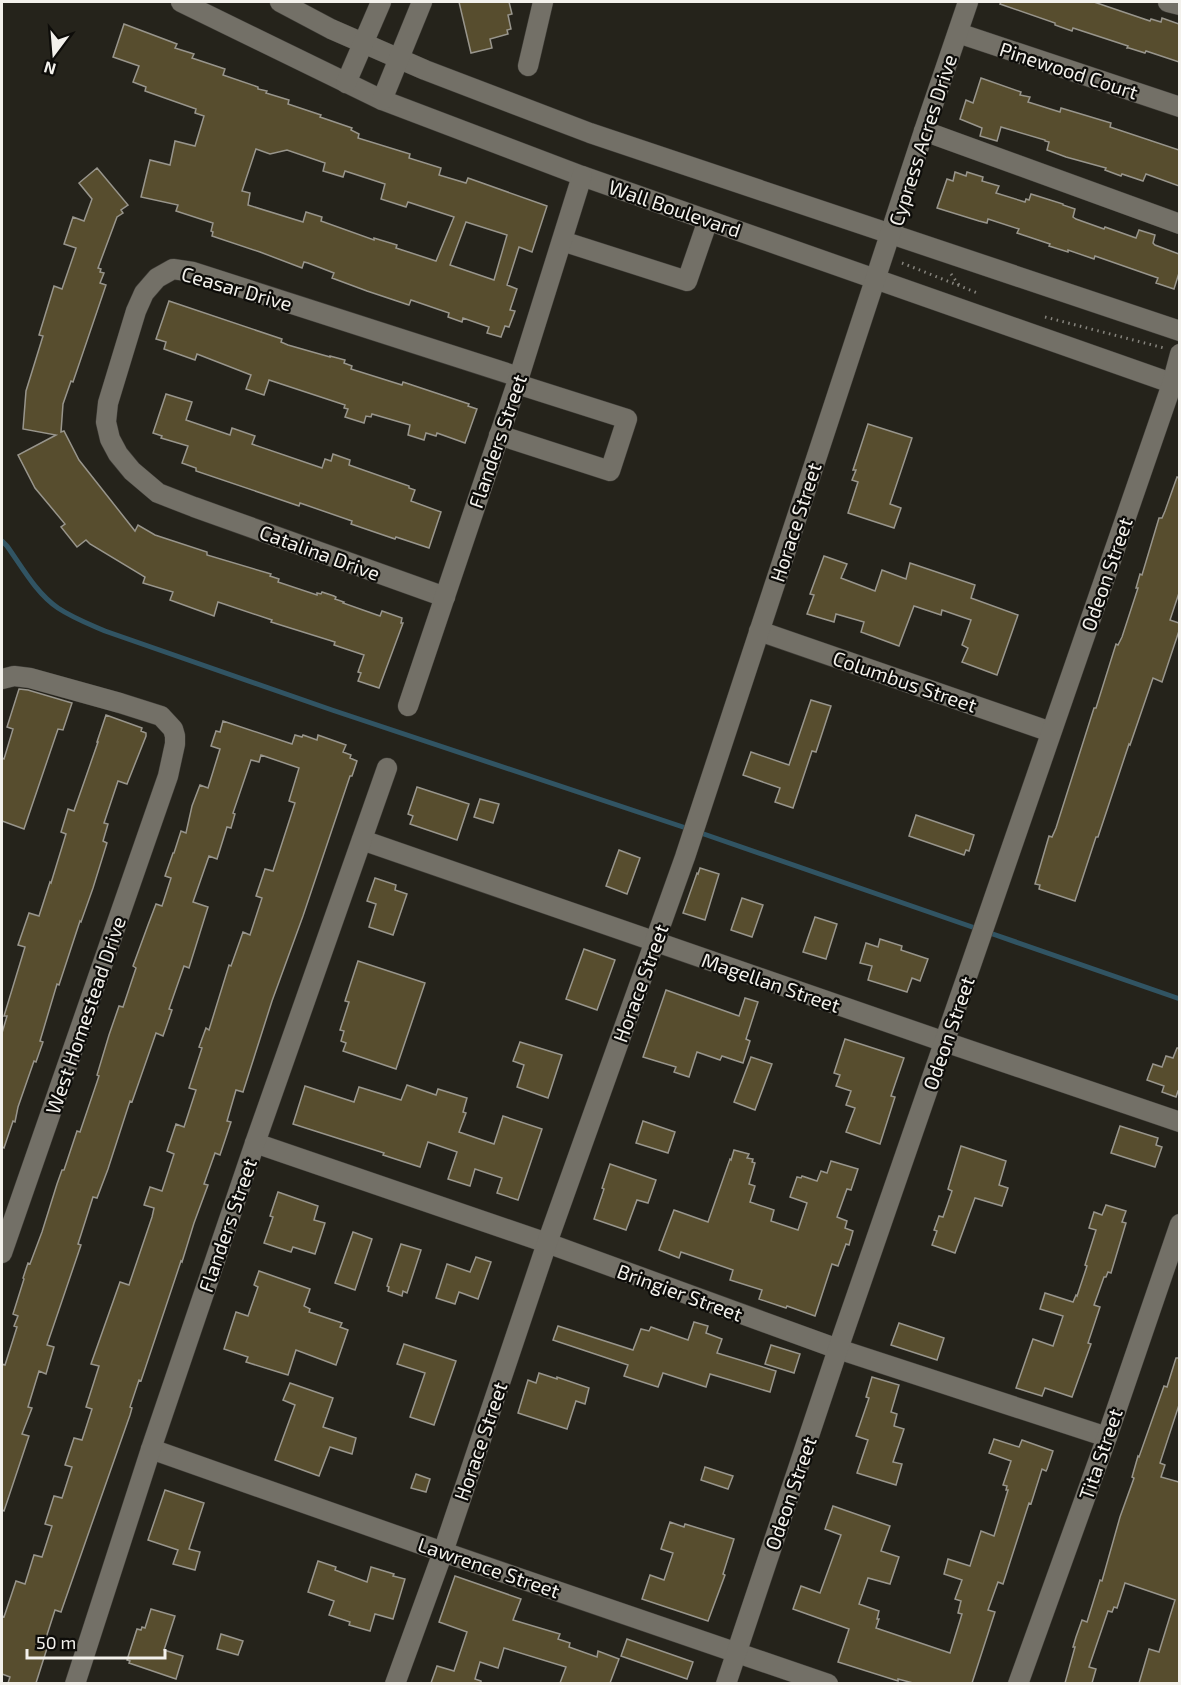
<svg xmlns="http://www.w3.org/2000/svg" width="1181" height="1685" font-family="'Exo 2',sans-serif">
	<style>
		.lines { fill: none; stroke-linecap: round; stroke-linejoin: round }
		.stream { stroke: #315463; stroke-width: 5 }
		.building { fill: #574d2e; stroke: #98958c; stroke-width: 1.5; fill-rule: evenodd }
		.minor-casing { stroke: #403e39; stroke-width: 21 }
		.path { stroke: #86847d; stroke-width: 3; stroke-dasharray: 1.5 4.5; stroke-linecap: butt }
		.minor { stroke: #737067; stroke-width: 20 }
		.labels { text-anchor: middle; dominant-baseline: central; stroke-width: 4.5; stroke-linejoin: round; paint-order: stroke }
		.street-label { font-size: 20px; fill: #f3f1ec; stroke: #0d0c09 }
	</style>
	<rect width="100%" height="100%" fill="#25231b"/>
	<g class="lines">
		<!-- stream -->
		<g class="stream">
			<path d="M2 541 7 546C22 567 36 593 58 608 73 618 89 624 105 631L332 710 689 829"/>
			<path d="M698 832 978 929"/>
			<path d="M987 932 1180 999"/>
		</g>
	</g>
	<!-- building -->
	<g class="building">
		<path d="M459 2H509L512 14 508 15 511 29 507 30 508 34 490 39 492 48 471 53Z"/>
		<path d="M1001 2H1094L1150 21 1151 19 1161 22 1162 18 1179 24V62L1146 51 1145 53 1129 48H1127L1128 46 1073 28 1072 31 1055 25V23L1000 4Z"/>
		<path d="M124 24 177 44 175 48 194 54 192 58 225 69 223 75 258 87V89L267 91 266 93 289 100 288 104 321 115 320 117 352 128 351 130 359 134 358 138 410 154 409 158 441 168 439 175 466 183 468 178 547 206 532 252 519 247 507 285 517 289 510 310 515 311 509 327 505 326 501 337 487 333 489 327 463 318 462 322 448 317 449 313 411 300 409 305 367 291 332 278 334 273 308 263 304 262 302 268 260 252 212 236 213 232 211 231 213 223 176 211 178 205 141 197 150 160 170 165 175 141 195 146 204 116 195 113 196 109 145 91 146 87 133 82 139 66 113 57ZM256 149 270 154 287 150 325 163 323 171 343 177 345 171 385 184 381 199 406 207 408 202 454 217 436 261 396 248 397 245 374 238V240L321 221 322 217 306 212 303 222 248 205 250 193 242 191ZM466 222 507 235 494 280 450 265Z"/>
		<path d="M981 78 1021 92 1020 95 1030 97 1028 102 1060 112 1061 108 1111 123 1110 127 1179 150V186L1146 174 1143 181 1122 174 1121 176 1105 170 1106 168 1066 157 1047 150 1049 142 1045 141V140L1001 127 997 141 980 136 982 128 960 119 966 100 973 103Z"/>
		<path d="M97 168 128 205 121 210 123 213 117 217 98 268 101 269 100 272 104 273 100 283 106 285 73 382 71 381 63 404 61 432 64 431 79 460 135 531 138 525 155 535 207 552V555L271 574 270 576 279 579 278 582 317 595V593L321 594 322 592 334 596 336 597 335 599 344 602 343 603 380 616 382 611 402 618 401 623H403L379 688 358 681 361 673 358 672 364 655 334 645 335 642 271 622 272 620 218 602 214 616 170 600 173 592 143 583 145 577 90 544 86 540 77 547 61 527 65 524 35 488 18 455 56 435 23 429 26 391 43 336 39 335 54 286 62 289 76 248 64 244 73 217 84 221 92 199 79 183Z"/>
		<path d="M955 172 966 176 967 172 983 177 982 181 999 186 996 193 1025 202 1026 199 1029 200 1031 194 1063 204V205L1075 209 1073 217 1076 219 1104 229 1105 227 1136 238 1139 230 1155 235 1153 243 1155 245 1179 254V273L1174 289 1156 283 1158 278 1095 256 1094 259 1068 250V252L1049 246 1050 244 1017 233 1019 229 988 219 987 223 979 221 937 208 947 179 953 181Z"/>
		<path d="M169 301 282 339 281 342 288 345 330 357V356L345 360 344 363 352 366 351 369 402 385 403 382 469 404 468 406 477 409 465 443 437 433 436 436 426 433 424 440 408 435 410 425 372 414 371 417 366 416 364 423 345 417 348 409 344 408 345 405 269 380 264 395 246 389 251 375 197 354 195 360 164 349 166 342 156 339Z"/>
		<path d="M166 394 192 402 186 420 230 435 232 428 255 436 252 444 322 468 325 459 331 461 333 454 350 460 349 465 409 486V488L415 490 411 501 441 512 429 548 396 537 395 539 351 524 352 521 300 503 299 506 258 492 196 471V468L182 463 188 446 161 438 162 436 153 433Z"/>
		<path d="M868 424 912 438 890 504 901 508 894 528 848 513 858 482 852 480 856 470H853Z"/>
		<path d="M1177 477 1179 478V593L1170 620 1179 623V631L1162 682 1153 678 1130 745 1129 744 1098 837H1096L1075 901 1039 889 1040 885 1035 884 1049 836 1052 837 1056 828 1094 708H1096L1116 644 1118 645 1122 637 1138 588H1136L1140 574 1142 575 1159 518H1162L1165 511Z"/>
		<path d="M824 556 847 564 841 578 875 591 882 570 906 579 910 563 975 585 971 598 1018 615 997 675 962 662 968 648 962 645 971 620 942 610 941 615 914 606 899 646 861 632 864 622 836 614 834 622 807 614 814 595 810 594Z"/>
		<path d="M19 689 28 690 72 703 63 730 58 729 24 829 2 821V758L4 759 13 729 7 727Z"/>
		<path d="M811 700 831 706 816 752 812 751 793 808 775 802 780 788 743 775 751 752 789 765Z"/>
		<path d="M106 715 142 728 141 731 146 733V736L127 784 118 781 104 823 108 824 103 841 107 843 93 888 81 922 80 921 59 985 57 984 40 1041 43 1042 36 1062 34 1061 18 1107 15 1122 13 1121 4 1148 2 1147V1033L7 1016H4L25 947 18 945 29 913 39 916 50 882 51 883 66 834 61 832 68 809 74 811 98 742H97Z"/>
		<path d="M223 721 292 744 295 735 302 737 303 735 317 740 318 735 346 745 343 752 351 755 350 758 357 761 352 776H350L303 916 272 1001 243 1092 236 1090 227 1121 231 1122 220 1155 215 1153 204 1184 208 1185 194 1223 182 1262 181 1261 141 1381 139 1380 130 1407 132 1408 130 1415 91 1526 61 1612 55 1610 45 1641 49 1642 36 1683H8L10 1677 2 1674V1616L4 1617 16 1581 25 1584 34 1555 42 1557 52 1526 45 1524 54 1496 62 1498 72 1467 65 1465 74 1438 82 1440 92 1409 86 1407 99 1366 91 1364 120 1282 129 1285 152 1217 154 1208 144 1205 150 1187 162 1191 174 1154 167 1151 176 1124 184 1127 196 1090 189 1088 202 1048 199 1047 206 1028 209 1030 229 965 231 966 243 932 250 935 262 898 256 896 265 869 273 871 295 803 289 801 299 768 261 755 259 762 251 760 233 813 235 814 231 828 227 827 217 859 209 856 193 902 208 907 189 968 184 966 169 1009 172 1010 163 1036 156 1033 132 1102 130 1101 108 1169 97 1198 93 1197 78 1244 81 1245 47 1345 54 1347 46 1374 39 1371 28 1407 32 1408 22 1434 29 1436 4 1511 2 1510V1364L5 1365 17 1327 14 1326 18 1316 13 1314 24 1279 23 1278 28 1263 30 1264 42 1232 57 1184 62 1170H64L77 1131 80 1132 99 1076 97 1075 109 1035 119 1006 123 1007 136 968 133 966 148 925 156 904 162 906 171 878 165 876 173 853H174L181 831 186 833 192 806 200 785 208 788 220 749 211 746 216 731 220 732Z"/>
		<path d="M417 787 469 804 457 840 410 824 413 816 408 814Z"/>
		<path d="M480 799 499 804 493 823 474 817Z"/>
		<path d="M916 815 974 835 969 851 966 850 964 855 909 836Z"/>
		<path d="M619 850 640 858 627 894 606 886Z"/>
		<path d="M700 868 719 874 705 920 683 913 697 873 698 874Z"/>
		<path d="M375 878 396 885 395 890 407 894 393 935 369 927 376 904 367 901Z"/>
		<path d="M742 898 763 905 752 937 731 930Z"/>
		<path d="M815 917 837 924 826 959 803 952Z"/>
		<path d="M880 939 902 946 901 950 928 959 920 981 912 978 907 992 868 980 872 966 860 963 866 943 878 947Z"/>
		<path d="M584 949 615 960 597 1010 566 999Z"/>
		<path d="M358 961 425 983 396 1069 343 1051 346 1043 341 1041 344 1031 340 1030 349 1002 345 1001Z"/>
		<path d="M666 990 739 1016 745 998 758 1002 746 1039 750 1041 743 1063 722 1056 720 1060 697 1052 689 1077 674 1072 676 1067 643 1057Z"/>
		<path d="M845 1039 904 1058 891 1096 895 1097 880 1144 846 1132 855 1108 846 1105 851 1091 836 1086 840 1075 834 1073Z"/>
		<path d="M520 1042 562 1055 548 1098 517 1087 524 1065 513 1061Z"/>
		<path d="M1177 1048H1179V1091H1178L1176 1097 1162 1092 1164 1086 1147 1080 1153 1064 1162 1067 1166 1056 1173 1058Z"/>
		<path d="M751 1057 772 1064 755 1110 734 1102Z"/>
		<path d="M407 1085 436 1095 438 1089 467 1098 463 1112 466 1113 459 1132 494 1144 503 1116 542 1129 518 1200 497 1193 502 1178 475 1169 470 1186 448 1179 457 1152 428 1142 420 1167 383 1155 384 1153 293 1124 305 1086 354 1102 359 1087 401 1100Z"/>
		<path d="M643 1121 675 1132 668 1153 636 1143Z"/>
		<path d="M1120 1126 1158 1138 1156 1145 1162 1147 1155 1167 1111 1153Z"/>
		<path d="M961 1146 1006 1161 999 1185 1008 1188 1002 1206 975 1198 955 1253 932 1245 937 1231 934 1230 939 1216 943 1217 952 1191 948 1189Z"/>
		<path d="M734 1150 749 1154 747 1158 753 1159 752 1162 755 1163 749 1184 755 1186 750 1202 774 1210 771 1221 798 1230 807 1203 790 1197 797 1177 801 1178 802 1176 817 1181 821 1171 827 1173 831 1161 858 1169 851 1190 847 1189 837 1217 847 1221 845 1228 853 1231 849 1245 846 1244 838 1266 832 1264 815 1316 787 1306 786 1308 759 1299 762 1290 730 1280 733 1270 681 1252 679 1258 659 1250 674 1210 708 1222 730 1159 731 1160Z"/>
		<path d="M610 1164 656 1180 648 1203 637 1200 626 1230 594 1219 604 1189 602 1188Z"/>
		<path d="M278 1192 318 1206 314 1220 325 1223 315 1254 293 1247 291 1252 264 1243 273 1217 270 1216Z"/>
		<path d="M1106 1205 1126 1211 1122 1222 1126 1223 1111 1273 1108 1272 1106 1277H1104L1094 1305 1100 1307 1088 1343 1091 1344 1072 1397 1045 1388 1042 1396 1016 1388 1033 1339 1053 1346 1063 1316 1040 1309 1045 1293 1073 1302 1076 1295 1077 1296 1087 1266 1085 1265 1096 1230 1089 1228 1094 1212 1102 1215Z"/>
		<path d="M353 1232 372 1239 355 1290 335 1283Z"/>
		<path d="M401 1244 421 1250 407 1293 403 1291 402 1296 388 1291 389 1287 387 1286Z"/>
		<path d="M476 1257 491 1262 478 1299 459 1292 455 1304 436 1298 447 1264 470 1272Z"/>
		<path d="M259 1271 310 1289 304 1306 310 1309 309 1312 342 1323 340 1327 348 1330 336 1365 296 1350 288 1375 246 1362 248 1357 224 1349 236 1312 248 1316 258 1287 254 1285Z"/>
		<path d="M694 1322 708 1326 706 1333 722 1339 717 1353 776 1371 770 1392 710 1374 706 1387 663 1373 658 1387 624 1376 628 1365 553 1340 558 1326 633 1350 641 1329 649 1331 651 1327 688 1340Z"/>
		<path d="M899 1323 944 1338 937 1360 891 1345Z"/>
		<path d="M404 1344 456 1361 434 1425 410 1417 425 1373 397 1364Z"/>
		<path d="M771 1345 800 1354 794 1373 765 1364Z"/>
		<path d="M1176 1358H1179V1405L1160 1463 1165 1465 1161 1477 1179 1482V1683H1139L1149 1649 1159 1652 1175 1600 1125 1583 1117 1608 1114 1607 1112 1612 1108 1611 1089 1667 1096 1669 1092 1683H1065L1075 1647H1073L1076 1637 1082 1620 1087 1622 1100 1580 1102 1581 1120 1517 1134 1478 1132 1477 1138 1456 1139 1457 1164 1386 1167 1387Z"/>
		<path d="M539 1373 557 1379V1377L589 1388 585 1404 576 1401 567 1429 518 1413 528 1380 536 1383Z"/>
		<path d="M872 1377 899 1385 891 1412 897 1414 894 1426 904 1429 893 1462 902 1464 896 1485 857 1473 868 1440 856 1436 869 1398 866 1397Z"/>
		<path d="M290 1383 333 1398 323 1427 356 1438 352 1454 330 1447 319 1476 275 1460 295 1405 283 1400Z"/>
		<path d="M994 1439 1019 1447 1022 1440 1053 1451 1047 1469 1046 1471 1042 1469 1031 1504 1029 1503 1003 1584 998 1582 988 1610 995 1612 972 1683H913L898 1679V1681L838 1662 849 1629 793 1609 801 1586 820 1593 841 1535 825 1529 833 1506 890 1526 881 1551 899 1557 890 1584 868 1578 859 1604 879 1611 877 1619H879L876 1628 950 1653 962 1614 958 1613 961 1601 955 1599 962 1580 944 1574 948 1559 970 1566 981 1531 994 1536 1008 1490H1006L1007 1486 1003 1485 1011 1461 989 1453Z"/>
		<path d="M705 1467 733 1476 728 1489 701 1480Z"/>
		<path d="M416 1474 430 1479 426 1492 411 1488Z"/>
		<path d="M165 1490 204 1503 189 1549 200 1552 195 1570 173 1564 178 1550 148 1540Z"/>
		<path d="M670 1522 684 1527 685 1524 734 1539 723 1574 725 1575 708 1621 642 1599 650 1575 664 1580 673 1553 661 1549Z"/>
		<path d="M318 1561 336 1567 335 1570 367 1582 371 1567 394 1574 393 1576 405 1579 393 1619 375 1614 370 1631 349 1625 350 1622 329 1615 334 1601 308 1592Z"/>
		<path d="M455 1576 521 1599 513 1620 560 1634 558 1639 570 1643 569 1647 597 1657 598 1651 619 1659 610 1683H560L566 1667 504 1648 498 1668 480 1662 475 1679 481 1681V1683H431L437 1666 454 1671 467 1632 439 1622Z"/>
		<path d="M151 1609 175 1616 164 1650 183 1656 176 1679 129 1663 130 1661 127 1660 137 1629 141 1630 142 1627 145 1628Z"/>
		<path d="M221 1634 243 1641 238 1655 217 1649Z"/>
		<path d="M627 1639 693 1662 687 1679 621 1656Z"/>
	</g>
	<g class="lines">
		<!-- minor casing -->
		<g class="minor-casing">
			<g id="minor">
				<path d="M181 2 382 100 582 176 1180 386"/>
				<path d="M280 2 331 29 425 70 590 133 1180 331"/>
				<path d="M1168 2 1180 5"/>
				<path d="M958 33 1180 107"/>
				<path d="M528 66 543 2"/>
				<path d="M346 83 381 2"/>
				<path d="M382 100 422 2"/>
				<path d="M924 131 1180 224"/>
				<path d="M562 241 687 281 708 220"/>
				<path d="M499 435 610 471 627 419 517 384"/>
				<path d="M445 597 194 507 158 493 132 471 118 454 110 439 106 422 108 403 136 311 144 293 157 278 173 269 193 272 519 377"/>
				<path d="M759 631 1051 732"/>
				<path d="M2 679 14 676 30 678 120 703 161 716 173 729 175 736V744L168 776 2 1253"/>
				<path d="M408 706 519 377 582 176"/>
				<path d="M362 840 945 1042 1180 1122"/>
				<path d="M255 1143 547 1243 838 1349 1107 1437"/>
				<path d="M151 1449 443 1552 828 1684"/>
				<path d="M75 1684 151 1449 255 1143 387 768"/>
				<path d="M395 1684 443 1552 547 1243 685 857 924 131 968 2"/>
				<path d="M726 1684 838 1349 1172 384 1180 354"/>
				<path d="M1018 1684 1107 1437 1180 1224"/>
			</g>
		</g>
		<!-- path -->
		<g class="path">
			<path d="M902 263 980 294"/>
			<path d="M951 274 959 285"/>
			<path d="M1045 317 1164 348"/>
		</g>
		<!-- minor -->
		<use href="#minor" class="minor"/>
	</g>
	<g class="labels">
		<!-- street labels -->
		<g class="street-label">
			<text transform="translate(1069 70) rotate(18)">Pinewood Court</text>
			<text transform="translate(922 140) rotate(-72)">Cypress Acres Drive</text>
			<text transform="translate(675 208) rotate(19)">Wall Boulevard</text>
			<text transform="translate(237 288) rotate(16)">Ceasar Drive</text>
			<text transform="translate(497 441) rotate(-71)">Flanders Street</text>
			<text transform="translate(795 522) rotate(-72)">Horace Street</text>
			<text transform="translate(320 552) rotate(20)">Catalina Drive</text>
			<text transform="translate(1106 574) rotate(-71)">Odeon Street</text>
			<text transform="translate(905 681) rotate(19)">Columbus Street</text>
			<text transform="translate(771 982) rotate(19)">Magellan Street</text>
			<text transform="translate(640 983) rotate(-70)">Horace Street</text>
			<text transform="translate(85 1015) rotate(-71)">West Homestead Drive</text>
			<text transform="translate(948 1033) rotate(-71)">Odeon Street</text>
			<text transform="translate(227 1225) rotate(-71)">Flanders Street</text>
			<text transform="translate(680 1292) rotate(20)">Bringier Street</text>
			<text transform="translate(480 1441) rotate(-71)">Horace Street</text>
			<text transform="translate(1100 1454) rotate(-71)">Tita Street</text>
			<text transform="translate(790 1493) rotate(-71)">Odeon Street</text>
			<text transform="translate(489 1567) rotate(19)">Lawrence Street</text>
		</g>
	</g>
	<!-- border -->
	<rect width="1181" height="1685" fill="none" stroke="#f3f1ec" stroke-width="6"/>
	<!-- north arrow -->
	<g transform="translate(54 54) rotate(196)" stroke="#0d0c09" stroke-width="4.5" paint-order="stroke">
	<path d="M0-4.5L10 22L0 15L-10 22Z" fill="#f3f1ec"/>
	<text y="-9" font-size="16" font-weight="bold" text-anchor="middle" fill="#f3f1ec">N</text>
	</g>
	<!-- scale -->
	<path d="M27 1649v9h138v-9" fill="none" stroke="#f3f1ec" stroke-width="3"/>
	<text x="36" y="1649" font-size="18" fill="#f3f1ec" stroke="#0d0c09" stroke-width="4.5" paint-order="stroke">50 m</text>
</svg>
